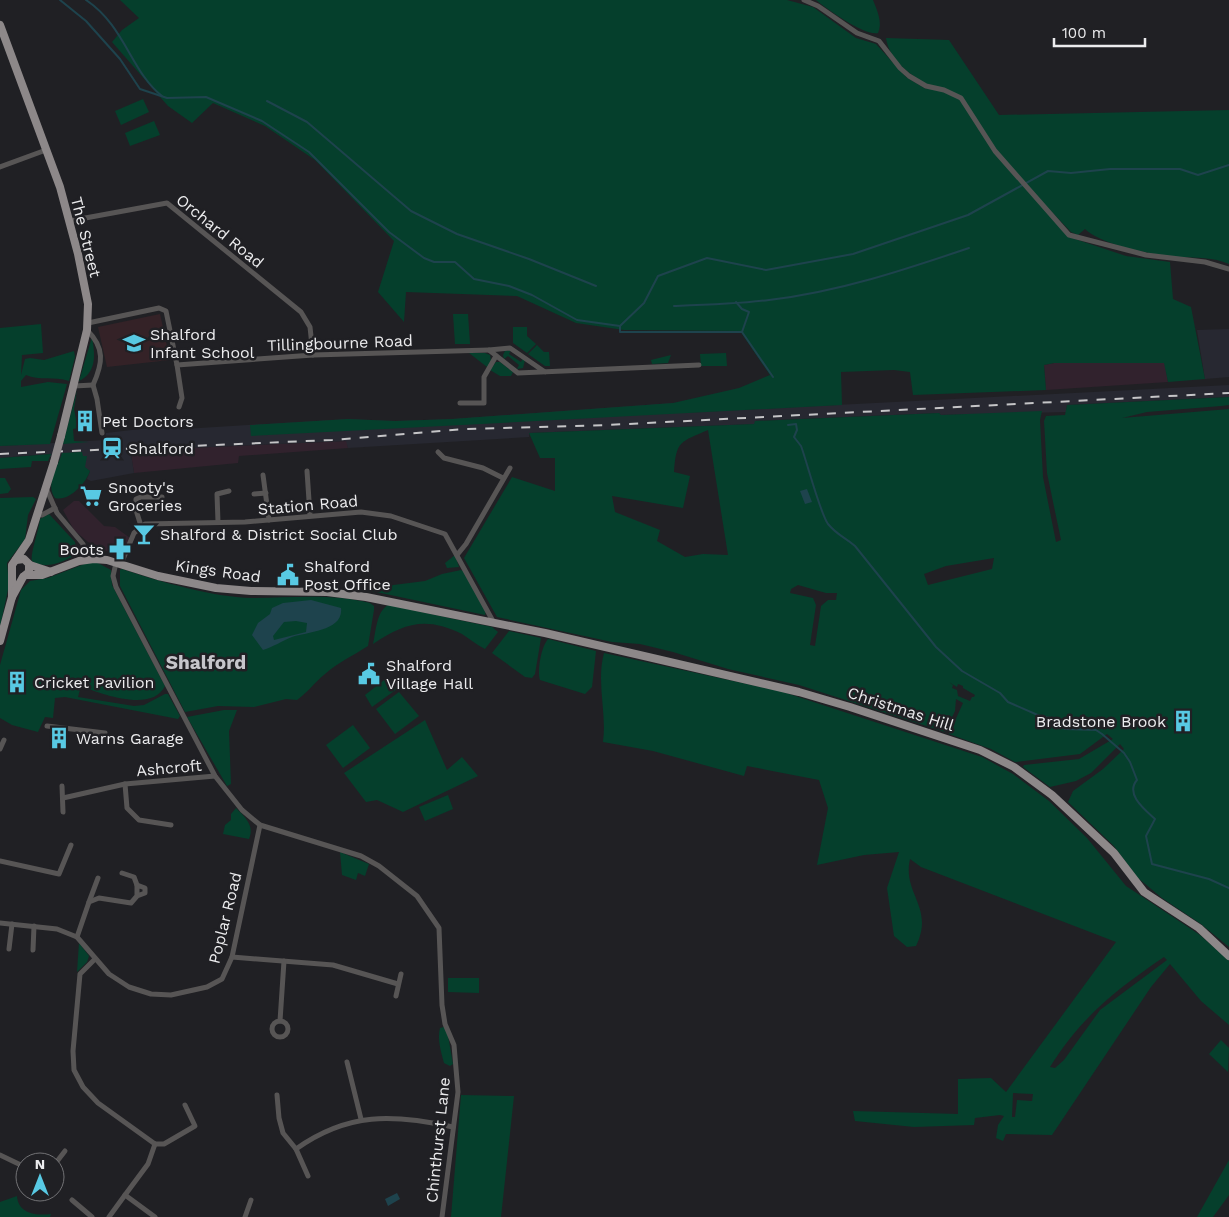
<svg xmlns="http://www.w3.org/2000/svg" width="1229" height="1217" font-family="'Work Sans',sans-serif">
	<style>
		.commercial { fill: #31222d }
		.built { fill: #272831 }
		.education { fill: #342227 }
		.green { fill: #053f2c; fill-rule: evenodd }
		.water { fill: #1e434d; fill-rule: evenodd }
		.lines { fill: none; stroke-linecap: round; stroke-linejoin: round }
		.stream { stroke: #1e434d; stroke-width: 2 }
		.street { stroke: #575555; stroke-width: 5 }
		.primary { stroke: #8d8889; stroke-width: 8 }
		.rail { stroke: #c5c5c7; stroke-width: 2; stroke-dasharray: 9 9; stroke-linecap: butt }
		.primary-bridge { stroke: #8d8889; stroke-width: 8 }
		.labels { text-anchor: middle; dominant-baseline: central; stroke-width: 5; stroke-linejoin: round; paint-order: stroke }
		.street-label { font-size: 16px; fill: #ececee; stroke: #202024 }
		.poi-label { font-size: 16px; fill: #ececee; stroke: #202024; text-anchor: start }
		.quarter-label { font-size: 19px; font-weight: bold; fill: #c6c6cb; stroke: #202024 }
	</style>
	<rect width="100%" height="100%" fill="#202024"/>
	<!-- commercial -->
	<g class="commercial">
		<path d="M1054 363H1165L1168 382 1046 390 1044 365Z"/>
		<path d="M347 441 348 448 239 456 238 463 134 473 131 454 144 450Z"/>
		<path d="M74 501H79L104 526 115 527 130 538 121 558 88 542 74 530 63 510Z"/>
	</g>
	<!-- built -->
	<g class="built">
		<path d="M1229 329V377L1205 379 1197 330Z"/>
		<path d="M1229 385V397L1067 405 1066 412 941 415 939 413 755 421V424L529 433V437L348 448 346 441 144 450 131 454 134 473 91 481 87 479 90 471 62 453 60 459 50 457V454L0 458V446L105 440 106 433 166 426 184 429 348 419 395 421 452 419 673 403 681 413Z"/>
	</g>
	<!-- education -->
	<path class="education" d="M160 314 170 360 107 367 98 327Z"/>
	<!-- green -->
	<g class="green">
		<path d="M120 0H787L813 7 856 38 876 44 906 77 926 89 929 85C911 76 889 60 886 38L949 40 999 115 1229 110V264C1213 257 1196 258 1180 257 1156 256 1101 245 1085 229L1078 235 1071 232 1049 209 1069 237 1126 256 1170 262 1173 299 1191 307 1205 379 1168 382 1164 363H1054L1044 365 1046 390 913 395 910 372 894 370 841 372 842 405 251 436 250 425 348 419 395 421 452 419 673 403 739 388 770 375 740 331 624 330 576 323 517 296 406 292 404 322 378 292 394 241 315 160 265 126 213 103 192 123 168 106 112 42 122 30 139 18Z"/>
		<path d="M816 0H873C877 10 883 23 878 33 864 36 827 9 816 0Z"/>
		<path d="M143 99 149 112 121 125 115 111Z"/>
		<path d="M154 121 160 135 130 146 125 133Z"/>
		<path d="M453 314H468L470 344H455Z"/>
		<path d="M41 324 43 353 22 355 21 375 25 359 30 358 44 360 74 351 75 357 69 381C54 376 39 381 26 375L21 381V387L48 382 67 384 50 444 0 446V328Z"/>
		<path d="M513 327H527V336L536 344 527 353 513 343Z"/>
		<path d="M92 337C95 355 97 372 79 381Z"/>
		<path d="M537 345 544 352H549L550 366H545L528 354Z"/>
		<path d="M511 350 509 354 521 362 523 358 525 360 523 368 517 369 519 365 508 356 504 359 503 355 505 351Z"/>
		<path d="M469 353H485L490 355 491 361 487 367Z"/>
		<path d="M726 353 727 366H701L700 354Z"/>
		<path d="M671 355 668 363 652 364 651 360Z"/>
		<path d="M496 362H500L513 372 511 376H500L490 370Z"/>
		<path d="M77 390 74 409 78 428 73 429 74 441 89 442 63 444Z"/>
		<path d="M1229 397V405L1221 406 1147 412 1122 418 1229 409V947L1201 924 1162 898 1138 878 1114 846 1068 802 1073 791 1103 769 1124 749 1120 744 1091 773 1076 781 1050 787 1023 767 1024 765 1079 759 1113 739 1107 734 1080 754 1015 762 991 749 949 734 963 703 956 699 955 711 945 732 799 685 728 669 673 652 640 644 612 642 497 617 464 558 512 477 555 491V458H540L529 433 754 424 755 421 939 413 941 415 1042 411 1040 420 1043 477 1056 542 1061 540 1047 473 1044 421 1046 416 1065 415 1067 405ZM708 430 728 555 703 554 685 557 657 541 660 530 615 512 612 496 683 508 690 476 674 472C676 440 681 442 708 430ZM994 558 992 569 928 585 924 574 946 566ZM798 585 826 593H837L836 600H828L821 606 815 646 810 645 816 605 813 598 790 593 791 589ZM949 682 957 687 958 684 963 686V688L975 695 974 697H972L970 701 958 696 957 690 952 688 953 685Z"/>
		<path d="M82 452 83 456H87L85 467 90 471C86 483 69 502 55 498 45 484 58 467 62 453Z"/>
		<path d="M51 454 48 461H32L31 467 0 469V458Z"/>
		<path d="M0 478H5L11 489 8 493 0 494Z"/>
		<path d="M33 497 36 499 28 515 25 539 7 563 9 585 0 627V498Z"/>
		<path d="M49 514 75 542 77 553C66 562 45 570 32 561 30 554 39 530 40 519Z"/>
		<path d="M455 555 459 567 447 568 445 563Z"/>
		<path d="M87 563H98L111 570 112 585 165 686C152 713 101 694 81 686L78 697 134 706 144 705 165 694H168L180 716 178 719 65 697 55 698 53 718 45 717 38 732 12 725 0 718V665L21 590 30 581 48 578Z"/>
		<path d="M122 569C161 582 212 597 252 598 292 598 331 593 370 603L374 606V610L368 646C354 655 337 663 325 674 314 683 308 692 297 700L286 699 254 707 218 706 185 712 120 586V570Z"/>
		<path d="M461 570 466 573 486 611 485 615 362 589 425 581 442 574Z"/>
		<path d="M388 605 492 627 498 632 485 649C477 645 470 639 462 634 426 616 404 623 373 644 376 632 376 612 388 605Z"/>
		<path d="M509 631 541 638 535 674 532 678 525 677 492 653Z"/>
		<path d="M548 639 596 651 592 687 585 694 540 680C537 671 541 647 548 639Z"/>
		<path d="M604 653 783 692 982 757 1013 774 1049 801 1087 838 1126 886 1200 935 1227 959 1229 961V1025L1201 1001 1170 964 1151 987 1052 1135 1006 1134 1003 1141 996 1138 998 1125 1004 1116 1000 1115 975 1118 974 1125 914 1127 855 1121 853 1111 958 1114V1079L991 1078 1006 1092 1116 942 921 867 910 859C902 894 935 907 916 946L907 947 894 936 887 888 899 852 864 855 817 865 828 808 819 780 747 766 744 776 653 751 603 742C607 712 596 683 604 653ZM1164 957 1167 960 1100 1010 1064 1060 1055 1068 1050 1067C1081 1017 1117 989 1164 957ZM1013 1093 1033 1094 1032 1101 1017 1100 1015 1117H1012Z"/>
		<path d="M388 677 397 689 372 707 365 695Z"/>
		<path d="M399 692 419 716 395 734 376 709Z"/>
		<path d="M224 710H237L229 731 231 784 227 786 187 717Z"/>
		<path d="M425 720 447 770 462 757 478 776 403 812 377 800 366 802 344 773Z"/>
		<path d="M353 725 370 748 343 768 326 745Z"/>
		<path d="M448 795 453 809 425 821 419 807Z"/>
		<path d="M236 808C245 817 255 826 249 839L223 834 225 825 231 820V814Z"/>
		<path d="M340 852 369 864 365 876 358 873 356 880 342 875Z"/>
		<path d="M79 943 89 956 87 962 77 972Z"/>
		<path d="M448 978H479V993L448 992Z"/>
		<path d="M444 1027 447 1030 453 1064 450 1066 444 1063C441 1052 437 1039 440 1028Z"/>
		<path d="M1221 1040 1229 1048 1228 1072 1209 1054Z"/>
		<path d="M461 1095 514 1096 501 1217H451Z"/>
		<path d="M1229 1160V1195L1213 1217H1197Z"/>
		<path d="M17 1196C18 1214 37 1216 51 1214L50 1217H0V1202Z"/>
	</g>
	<!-- water -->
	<g class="water">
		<path d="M807 489 812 502 805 504 800 491Z"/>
		<path d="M311 600 341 608C344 631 307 632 292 637 282 641 273 647 263 650L252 635 258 623 270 614 272 608 283 603ZM296 621 307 623 306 632 274 640 273 636 284 622Z"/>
		<path d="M397 1193 400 1199 388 1206 385 1199Z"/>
	</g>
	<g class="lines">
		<!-- stream -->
		<g class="stream">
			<path d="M60 0 86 21 120 59 140 89 167 98 206 97 262 121 309 152 389 232 424 258 434 262H455L474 279 509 286 532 295 577 320 620 326"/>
			<path d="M86 0C125 26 131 72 162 96"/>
			<path d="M267 101 307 122 411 211 457 234 529 259 596 286"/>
			<path d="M736 302 742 309 749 312 742 332"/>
			<path d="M674 306C705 305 738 304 769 300 838 292 904 270 969 248"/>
			<path d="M620 326 644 303 658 276 707 258 766 270 853 254 968 215 1048 171 1071 173 1110 169H1180L1198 175 1229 165"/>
			<path d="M620 326V332H742L773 377"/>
			<path d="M788 425 796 424 797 430 794 437 801 446C807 462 820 513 828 524 838 536 845 537 855 546L936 647 962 671 1000 693 1008 702 1040 716 1051 718 1065 729 1096 730 1102 734 1124 753 1130 762 1137 780C1125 794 1144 809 1155 819L1146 836 1152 864 1209 879 1229 888"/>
		</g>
		<!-- street -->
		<g class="street">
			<path d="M804 0 818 6 857 33 879 41 900 68 909 76 926 86 944 90 961 98 995 151 1069 235 1146 255 1205 262 1229 269"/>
			<path d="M0 167 46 150"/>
			<path d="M69 221 167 203 301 312 310 327 313 355"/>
			<path d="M88 323 159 308 166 311 177 365 313 355 489 350"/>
			<path d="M87 330C105 348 103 363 93 385L97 399 102 433"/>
			<path d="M177 365 182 398 179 407"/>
			<path d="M545 372 510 348 489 350 518 373 699 365"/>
			<path d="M74 386 93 385"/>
			<path d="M460 403H484V377L496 356"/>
			<path d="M438 452 444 458 483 468 503 478"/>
			<path d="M307 471 310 515"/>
			<path d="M263 475 269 520"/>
			<path d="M46 488 57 513 83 544 86 560"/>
			<path d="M254 494 266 493"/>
			<path d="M38 514 42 515 55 508"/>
			<path d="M218 522 217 494 229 491"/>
			<path d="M141 526 136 510V499L141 497H162"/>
			<path d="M457 555 466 544 510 468"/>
			<path d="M116 563 113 576 116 587 215 776 242 810 260 825 361 856 379 866 417 896 439 928 442 1005 445 1024 454 1045 458 1092 442 1217"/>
			<path d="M121 564 134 533 145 524 245 522 361 512 391 516 445 534 494 623"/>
			<path d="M47 726 105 733"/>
			<path d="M0 749 4 740"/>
			<path d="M125 784 127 808 139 820 171 825"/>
			<path d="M62 786 63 812"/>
			<path d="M63 798 125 784 215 776"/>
			<path d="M0 861 59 874 71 845"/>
			<path d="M122 873 134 877 137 885"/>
			<path d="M89 902 98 878"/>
			<path d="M0 923 57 929 77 937 109 974 129 987 151 994 171 995 207 987 222 979 232 957 260 825"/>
			<path d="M77 937 89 902 99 898 131 903 137 896V885L145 888V893L137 896"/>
			<path d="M9 949 12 924"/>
			<path d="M33 950 34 926"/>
			<path d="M232 957 333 965 398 984"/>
			<path d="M95 959 80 974 73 1051 74 1070 83 1087 98 1103 155 1144"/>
			<path d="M396 996 401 974"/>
			<circle cx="280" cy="1029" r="8"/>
			<path d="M280 1021 284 961"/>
			<path d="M347 1062 361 1119"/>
			<path d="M277 1095 279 1118 283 1133 296 1149 308 1176"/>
			<path d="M155 1144 148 1164 125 1195 155 1217"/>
			<path d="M155 1144H164L195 1126 185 1105"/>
			<path d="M296 1149C348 1112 393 1114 453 1127"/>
			<path d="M0 1155 25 1167"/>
			<path d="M55 1164 65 1151"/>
			<path d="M72 1200 92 1217"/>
			<path d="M109 1217 125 1195"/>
			<path d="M245 1217 251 1200"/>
		</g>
		<!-- primary -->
		<g class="primary">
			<path d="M0 25 60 187 78 254 88 304 87 330 61 436"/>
			<path d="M16 560 24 559 29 564V572L24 576"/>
			<path d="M30 565 51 572"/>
			<path d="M27 575H42L79 561 94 559 107 560 158 576 216 588 251 591 327 592 366 597 545 633 799 692 850 707 980 750 1014 767 1052 795 1114 853 1144 892 1199 928 1229 956"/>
			<path d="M12 597V565L29 540 54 462"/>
			<path d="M0 641 12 597 23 577"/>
		</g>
		<!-- rail -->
		<path class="rail" d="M0 454 332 440 465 429 608 425 1229 393"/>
		<!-- primary-bridge -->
		<path class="primary-bridge" d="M54 462 61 436"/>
	</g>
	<!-- icons -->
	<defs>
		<g id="school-bare" transform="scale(1.725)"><path d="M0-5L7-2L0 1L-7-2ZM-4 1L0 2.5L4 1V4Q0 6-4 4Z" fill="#58c9e3" stroke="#202024" stroke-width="2.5" paint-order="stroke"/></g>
		<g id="building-bare" transform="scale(1.725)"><path d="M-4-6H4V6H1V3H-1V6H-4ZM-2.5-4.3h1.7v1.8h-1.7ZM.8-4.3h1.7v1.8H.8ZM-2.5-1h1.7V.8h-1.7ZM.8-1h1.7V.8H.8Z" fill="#58c9e3" stroke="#202024" stroke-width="2.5" paint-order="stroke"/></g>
		<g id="station-bare" transform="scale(1.725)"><path d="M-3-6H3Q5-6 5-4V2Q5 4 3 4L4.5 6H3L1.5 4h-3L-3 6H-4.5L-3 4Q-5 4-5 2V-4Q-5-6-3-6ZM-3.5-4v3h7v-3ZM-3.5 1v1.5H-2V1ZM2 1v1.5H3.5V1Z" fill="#58c9e3" stroke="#202024" stroke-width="2.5" paint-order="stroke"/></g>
		<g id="supermarket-bare" transform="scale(1.725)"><path d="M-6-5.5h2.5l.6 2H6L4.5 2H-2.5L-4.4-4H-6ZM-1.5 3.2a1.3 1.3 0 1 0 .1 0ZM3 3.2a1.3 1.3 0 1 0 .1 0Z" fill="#58c9e3" stroke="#202024" stroke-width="2.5" paint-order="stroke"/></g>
		<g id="bar-bare" transform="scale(1.725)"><path d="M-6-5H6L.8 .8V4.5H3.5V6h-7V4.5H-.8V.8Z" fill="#58c9e3" stroke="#202024" stroke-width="2.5" paint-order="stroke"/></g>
		<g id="pharmacy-bare" transform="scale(1.725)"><path d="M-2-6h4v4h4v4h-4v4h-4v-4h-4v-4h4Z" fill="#58c9e3" stroke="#202024" stroke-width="2.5" paint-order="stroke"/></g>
		<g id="civic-bare" transform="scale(1.725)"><path d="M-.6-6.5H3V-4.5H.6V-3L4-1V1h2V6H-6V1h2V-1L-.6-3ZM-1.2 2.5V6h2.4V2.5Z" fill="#58c9e3" stroke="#202024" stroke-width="2.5" paint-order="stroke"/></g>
	</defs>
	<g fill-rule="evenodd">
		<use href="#school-bare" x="134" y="343"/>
		<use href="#building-bare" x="85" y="421"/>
		<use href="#station-bare" x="112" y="448"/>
		<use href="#supermarket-bare" x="91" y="496"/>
		<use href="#bar-bare" x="144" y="534"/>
		<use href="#pharmacy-bare" x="120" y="549"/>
		<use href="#civic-bare" x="288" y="575"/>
		<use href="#civic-bare" x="369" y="674"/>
		<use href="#building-bare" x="17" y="682"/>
		<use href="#building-bare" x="1183" y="721"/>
		<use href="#building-bare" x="59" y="738"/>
	</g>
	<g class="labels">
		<!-- street labels -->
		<g class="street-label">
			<text transform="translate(220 231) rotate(39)">Orchard Road</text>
			<text transform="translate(86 237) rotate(76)">The Street</text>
			<text transform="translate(340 343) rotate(-2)">Tillingbourne Road</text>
			<text transform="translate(308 505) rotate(-5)">Station Road</text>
			<text transform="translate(218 571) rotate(8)">Kings Road</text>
			<text transform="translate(901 709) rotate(18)">Christmas Hill</text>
			<text transform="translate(169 768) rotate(-5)">Ashcroft</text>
			<text transform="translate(225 918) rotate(-76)">Poplar Road</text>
			<text transform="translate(438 1140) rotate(-84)">Chinthurst Lane</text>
		</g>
		<!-- poi labels -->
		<g class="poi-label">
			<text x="150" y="334">Shalford<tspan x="150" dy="18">Infant School</tspan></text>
			<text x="102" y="421">Pet Doctors</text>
			<text x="128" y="448">Shalford</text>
			<text x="108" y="487">Snooty's<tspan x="108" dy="18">Groceries</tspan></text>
			<text x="160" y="534">Shalford &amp; District Social Club</text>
			<text x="104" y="549" text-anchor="end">Boots</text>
			<text x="304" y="566">Shalford<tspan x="304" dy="18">Post Office</tspan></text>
			<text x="386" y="665">Shalford<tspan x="386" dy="18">Village Hall</tspan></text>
			<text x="34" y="682">Cricket Pavilion</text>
			<text x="1166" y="721" text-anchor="end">Bradstone Brook</text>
			<text x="76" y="738">Warns Garage</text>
		</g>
		<!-- quarter labels -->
		<g class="quarter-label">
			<text x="206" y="662">Shalford</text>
		</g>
	</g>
	<!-- north arrow -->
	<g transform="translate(40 1177)"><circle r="24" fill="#202024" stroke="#727275"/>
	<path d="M0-4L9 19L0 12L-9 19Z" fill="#58c9e3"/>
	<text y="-8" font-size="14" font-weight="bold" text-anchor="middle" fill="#ececee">N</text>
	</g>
	<!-- scale -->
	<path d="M1054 38v8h91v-8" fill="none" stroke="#ececee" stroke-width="2.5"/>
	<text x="1062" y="38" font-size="15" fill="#ececee" stroke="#202024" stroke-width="4" paint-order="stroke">100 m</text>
</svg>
